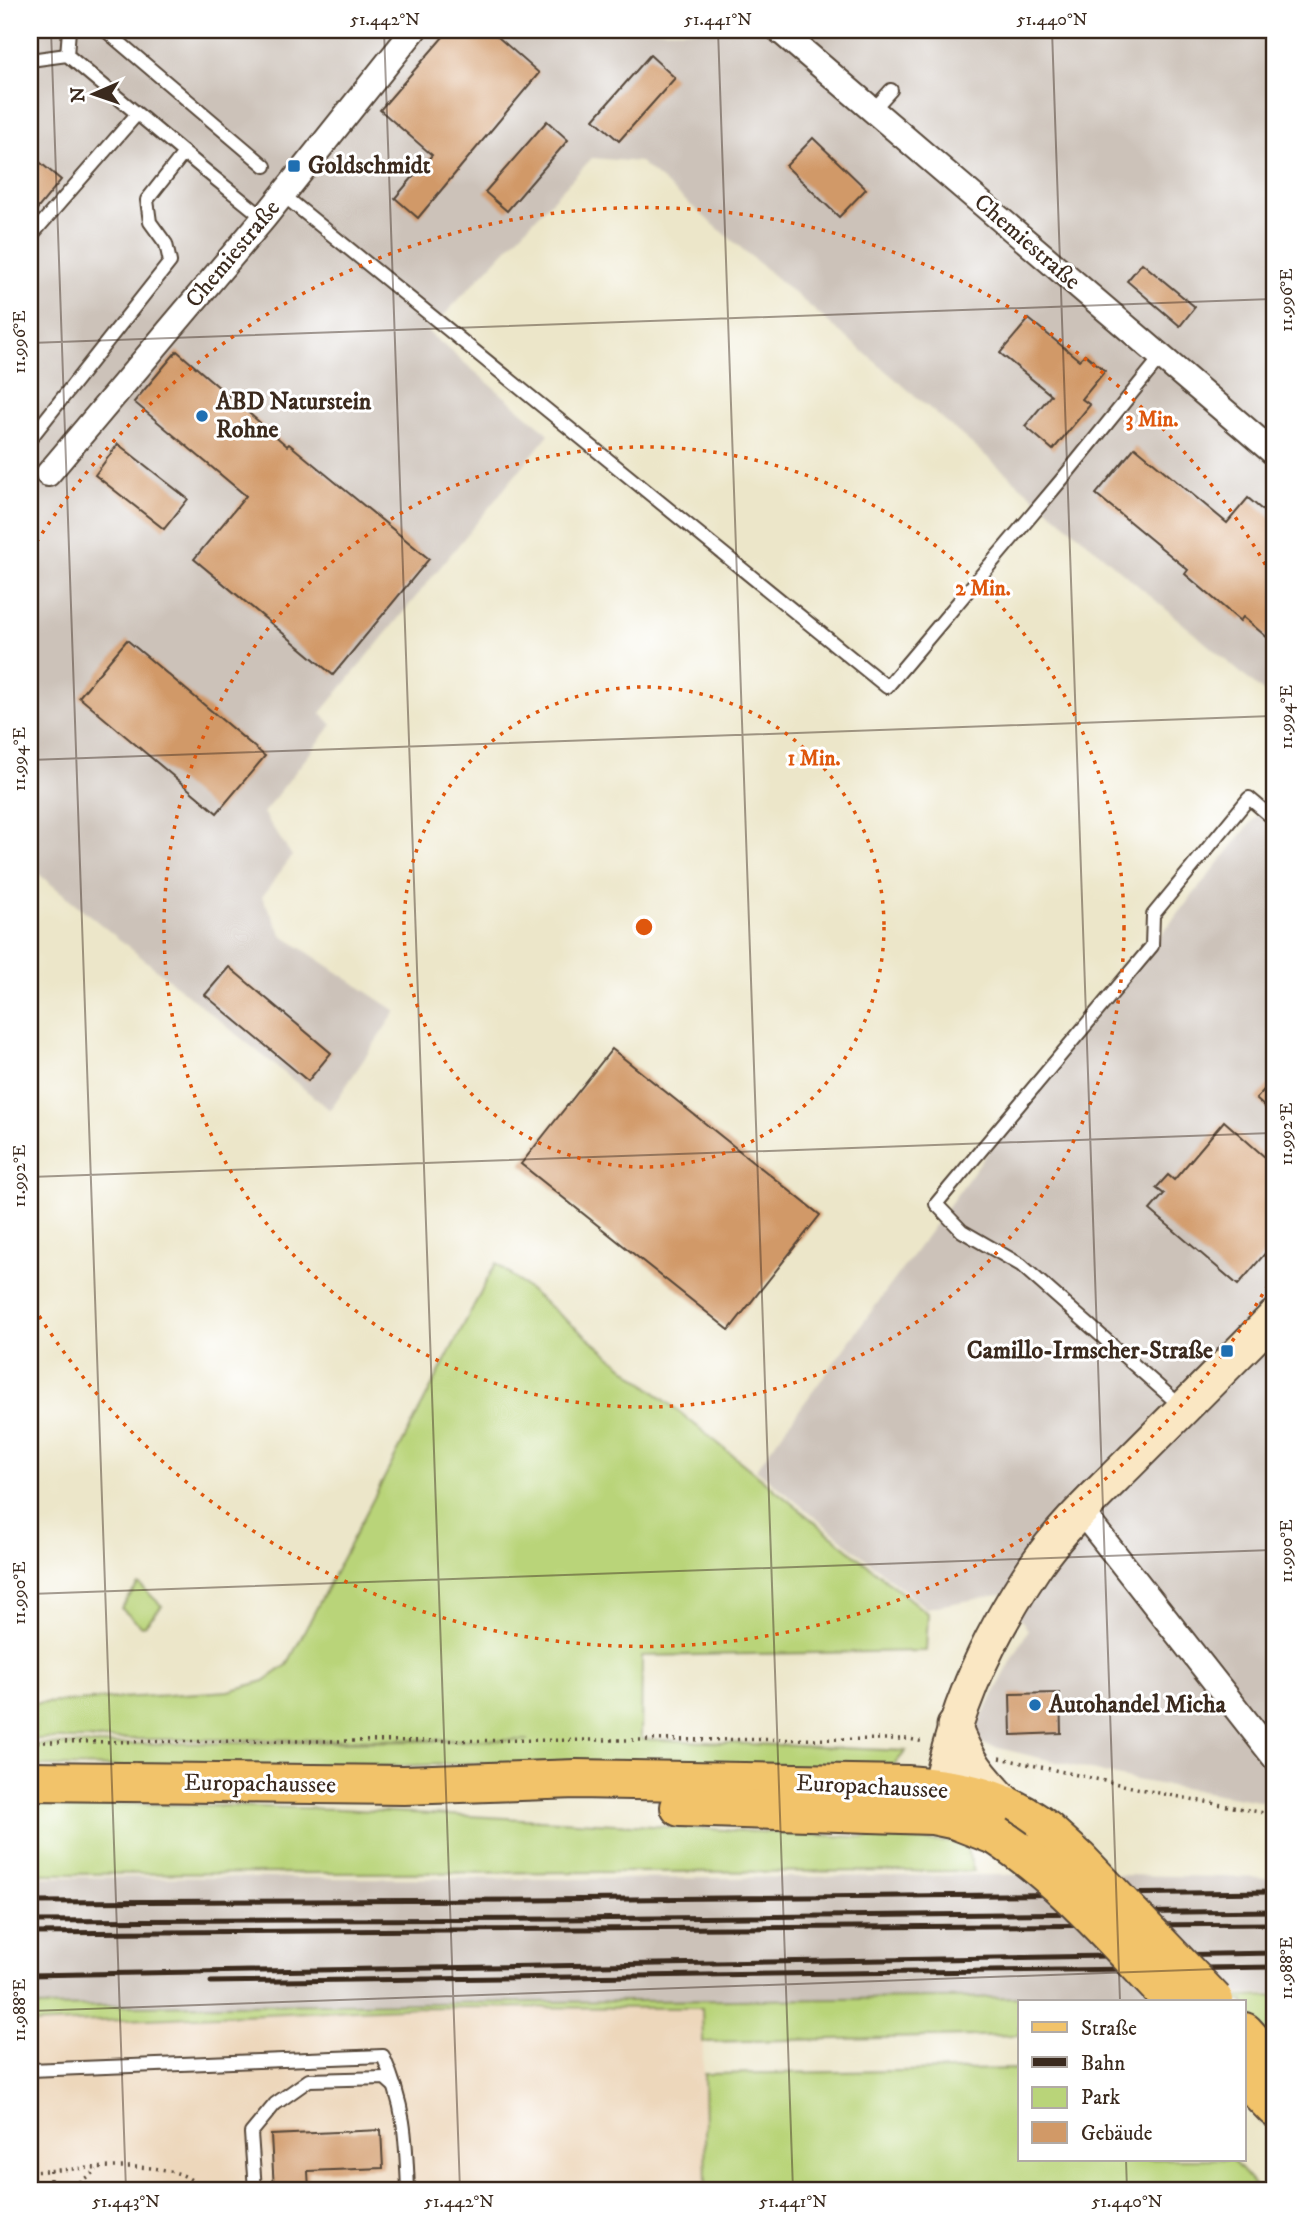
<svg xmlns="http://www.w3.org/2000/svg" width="1305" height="2220" font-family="'IM FELL DW Pica',serif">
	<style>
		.built { fill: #edd7bb }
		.industrial { fill: #ccc2b9 }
		.green { fill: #b9d479; stroke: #7a7f4c; stroke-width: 2 }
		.building { fill: #d19967 }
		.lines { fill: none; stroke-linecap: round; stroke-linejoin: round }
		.lane-casing { stroke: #564638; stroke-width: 16 }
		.street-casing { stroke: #564638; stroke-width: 28 }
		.secondary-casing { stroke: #564638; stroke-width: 37 }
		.primary-casing { stroke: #564638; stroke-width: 42 }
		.path { stroke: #564638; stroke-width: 3.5; stroke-dasharray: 2 5; stroke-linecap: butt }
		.lane { stroke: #fff; stroke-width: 12 }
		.street { stroke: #fff; stroke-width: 24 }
		.secondary { stroke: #fae7c3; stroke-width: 33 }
		.primary { stroke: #f2c36a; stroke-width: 38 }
		.rail { stroke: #3b2a1e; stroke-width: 5 }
		.primary-bridge-casing { stroke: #564638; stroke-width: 42; stroke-linecap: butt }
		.primary-bridge { stroke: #f2c36a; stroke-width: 38 }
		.ticks { fill: none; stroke: #3b2a1e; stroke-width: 2; stroke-opacity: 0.45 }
		.ring { fill: none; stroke: #df570d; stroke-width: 3.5; stroke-dasharray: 3.5 7 }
		.poi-dot { fill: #1f6fb2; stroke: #fff; stroke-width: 2.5 }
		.labels { text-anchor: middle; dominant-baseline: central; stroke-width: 6; stroke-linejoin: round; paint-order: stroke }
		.poi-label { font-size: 24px; font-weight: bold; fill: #3b2a1e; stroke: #fff; text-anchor: start }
		.street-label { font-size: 24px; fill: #3b2a1e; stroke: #fff }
		.centre { fill: #df570d; stroke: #fff; stroke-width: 3.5 }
		.ring-label { font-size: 21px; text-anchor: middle; font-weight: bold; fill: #df570d; stroke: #fff; stroke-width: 6; stroke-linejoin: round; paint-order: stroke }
		.neatline { fill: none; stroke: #3b2a1e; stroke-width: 2.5 }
		.ticks-label { font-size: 18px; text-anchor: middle; fill: #3b2a1e }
	</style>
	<rect width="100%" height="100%" fill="#fff"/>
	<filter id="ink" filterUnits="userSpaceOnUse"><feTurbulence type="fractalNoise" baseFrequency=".0143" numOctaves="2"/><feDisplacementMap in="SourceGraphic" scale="14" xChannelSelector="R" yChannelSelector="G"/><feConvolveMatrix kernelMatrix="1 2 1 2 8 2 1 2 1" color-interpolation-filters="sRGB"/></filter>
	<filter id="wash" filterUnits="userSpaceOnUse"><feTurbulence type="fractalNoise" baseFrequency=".00686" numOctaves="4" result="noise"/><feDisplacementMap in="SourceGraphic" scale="28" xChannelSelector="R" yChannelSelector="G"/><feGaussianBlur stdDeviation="1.57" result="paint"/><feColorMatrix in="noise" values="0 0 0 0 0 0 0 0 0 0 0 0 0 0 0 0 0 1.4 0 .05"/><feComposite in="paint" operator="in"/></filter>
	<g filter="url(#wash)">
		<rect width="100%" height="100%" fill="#ece6c9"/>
		<!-- built -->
		<path class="built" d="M423 2007 702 2008 706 2190H30V2024Z"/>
		<!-- industrial -->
		<g class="industrial">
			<path d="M30 30H1271L1275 34V702L640 162 592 158 428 332 549 434 321 713 332 725 263 813 292 856 262 897 283 936 396 1011 330 1110 30 867Z"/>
			<path d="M1275 793V1801H1259L1129 1779 969 1741 1028 1630 1004 1594 926 1608 756 1469 1048 1070 1152 946Z"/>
			<path d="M1073 1874 1275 1878V1994L30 2007V1877L612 1879Z"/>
		</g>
		<!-- green -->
		<g class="green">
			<path d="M496 1263 928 1614 926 1651 642 1656 641 1739 906 1751 889 1771 857 1772 480 1763 311 1769 30 1766V1745L528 1740 30 1739V1704L229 1691 264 1681 287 1665Z"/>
			<path d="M138 1585H140L162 1606 145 1625 141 1626 121 1608Z"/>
			<path d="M30 1801 339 1809 965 1843 974 1871 30 1874Z"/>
			<path d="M1146 1996 1150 2001H1020V2035L703 2042 702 2008 423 2007 30 2024V2007Z"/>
			<path d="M1275 1996V2049L1262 2027 1244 2008V2001H1237L1238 1997Z"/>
			<path d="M1020 2069V2159H1231L1259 2190H706L704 2074Z"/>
		</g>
		<g id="blocks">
			<!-- building -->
			<g class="building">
				<path d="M449 30H490L539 73 418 218 395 198 432 155 380 110Z"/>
				<path d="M650 55 675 78 619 141 594 119Z"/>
				<path d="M547 121 568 140 507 211 485 192Z"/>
				<path d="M813 138 866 189 839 217 786 166Z"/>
				<path d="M30 154 61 180 30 218Z"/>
				<path d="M1142 263 1195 307 1180 326 1127 281Z"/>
				<path d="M1029 319 1079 360 1085 354 1105 371 1082 399 1090 405 1053 450 1025 426 1051 395 1000 353Z"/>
				<path d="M177 351 287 446 289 444 429 559 333 675 194 559 246 496 134 402Z"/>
				<path d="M118 444 188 499 164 529 95 475Z"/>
				<path d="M1135 447 1227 523 1248 498 1275 521V644L1243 617 1240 621 1185 574 1188 570 1096 494Z"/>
				<path d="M127 640 265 756 217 813 79 697Z"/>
				<path d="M229 967 331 1053 308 1081 205 995Z"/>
				<path d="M612 1049 820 1215 729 1330 521 1164Z"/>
				<path d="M1275 1077V1116L1256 1099Z"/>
				<path d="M1224 1121 1275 1166V1242L1238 1285 1150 1210 1164 1194 1156 1188 1168 1175 1174 1180Z"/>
				<path d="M1060 1693 1061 1733 1011 1735 1010 1694Z"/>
				<path d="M381 2130 383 2168 308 2171 309 2190H274L271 2135Z"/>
			</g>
		</g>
	</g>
	<g filter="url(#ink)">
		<use href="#blocks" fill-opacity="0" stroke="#564638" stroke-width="2"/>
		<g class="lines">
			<!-- lane casing -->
			<g class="lane-casing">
				<g id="lane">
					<path d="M105 30 265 166"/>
					<path d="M67 55 69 30"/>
					<path d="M30 60 67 55 207 172 264 218"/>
					<path d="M873 110 891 90"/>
					<path d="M283 195 887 687 1063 478 1161 357"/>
					<path d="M30 237 137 114"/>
					<path d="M30 439 170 262 166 244 150 222 147 200 184 153"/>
					<path d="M1183 1408 1021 1265 962 1231 936 1204 1152 946 1153 915 1249 798 1275 820"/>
					<path d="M30 2070 383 2056C405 2106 406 2137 408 2190"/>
					<path d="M255 2190 251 2133 275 2104 309 2080 385 2078 395 2087"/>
				</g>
			</g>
			<!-- street casing -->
			<g class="street-casing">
				<g id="street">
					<path d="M779 30 1275 454"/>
					<path d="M48 474 264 218 414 30"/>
					<path d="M1081 1511 1275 1758"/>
				</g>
			</g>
			<!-- secondary casing -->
			<g class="secondary-casing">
				<g id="secondary">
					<path d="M954 1726C967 1761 982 1778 1007 1804"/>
					<path d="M933 1813C953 1716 981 1647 1036 1565 1062 1527 1097 1495 1129 1463 1178 1414 1227 1365 1275 1316"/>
				</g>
			</g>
			<!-- primary casing -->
			<g class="primary-casing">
				<g id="primary">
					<path d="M30 1781 404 1785 576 1779 907 1785C959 1789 1006 1797 1047 1831"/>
					<path d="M680 1807 932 1815 956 1820 997 1836"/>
					<path d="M1244 2032 1275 2066"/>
					<path d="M1244 2076 1275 2108"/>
				</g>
			</g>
			<!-- path -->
			<g class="path">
				<path d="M30 1742 909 1739 924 1742"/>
				<path d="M1000 1758 1159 1793 1275 1815"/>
				<path d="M1270 1814 1272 1778"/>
				<path d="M50 2171V2190"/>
				<path d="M30 2172C68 2170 142 2161 177 2173 187 2176 197 2183 204 2190"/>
				<path d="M68 2190 97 2170"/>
			</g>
			<!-- lane -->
			<use href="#lane" class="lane"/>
			<!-- street -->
			<use href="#street" class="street"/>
			<!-- secondary -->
			<use href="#secondary" class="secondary"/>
			<!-- primary -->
			<use href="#primary" class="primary"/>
			<!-- rail -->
			<g class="rail">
				<path d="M30 1902 533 1900 1275 1892"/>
				<path d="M30 1921 564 1919 1275 1911"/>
				<path d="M30 1933 1275 1924"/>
				<path d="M30 1975 1275 1953"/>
				<path d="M211 1982 1275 1967"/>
			</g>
			<!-- primary-bridge casing -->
			<g class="primary-bridge-casing">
				<g id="primary-bridge">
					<path d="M1047 1831 1078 1859 1214 2001"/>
					<path d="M997 1836C1065 1881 1117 1943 1173 2001"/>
				</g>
			</g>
			<!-- primary-bridge -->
			<use href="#primary-bridge" class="primary-bridge"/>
		</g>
	</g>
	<!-- ticks -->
	<path class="ticks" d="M51 30 126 2190M384 30 460 2190M718 30 793 2190M1052 30 1120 2001M30 343 1275 299M30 760 1275 716M30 1177 1275 1133M30 1594 1275 1550M30 2011 1275 1967M1126 2159 1127 2190"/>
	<!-- distance rings -->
	<g class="ring">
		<circle cx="644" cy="927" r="240"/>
		<circle cx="644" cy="927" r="480"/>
		<path d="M1273 1276A719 719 0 0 1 31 1303M31 551A719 719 0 0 1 1273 578"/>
	</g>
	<!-- markers -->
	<g class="poi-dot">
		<rect x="287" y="159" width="14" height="14" rx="3.5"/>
		<circle cx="202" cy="416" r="7"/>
		<rect x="1220" y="1344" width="14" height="14" rx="3.5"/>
		<circle cx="1035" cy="1705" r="7"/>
	</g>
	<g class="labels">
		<!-- poi labels -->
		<g class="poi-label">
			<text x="308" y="166">Goldschmidt</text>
			<text x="216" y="402">ABD Naturstein<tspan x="216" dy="28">Rohne</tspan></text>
			<text x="1213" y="1351" text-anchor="end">Camillo-Irmscher-Straße</text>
			<text x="1049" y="1705">Autohandel Micha</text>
		</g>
		<!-- street labels -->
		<g class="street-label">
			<text transform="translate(1027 242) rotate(41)">Chemiestraße</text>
			<text transform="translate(233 254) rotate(-50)">Chemiestraße</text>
			<text transform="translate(260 1784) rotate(1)">Europachaussee</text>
			<text transform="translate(872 1787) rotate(3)">Europachaussee</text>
		</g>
	</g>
	<circle cx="644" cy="927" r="10" class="centre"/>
	<g class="ring-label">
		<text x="1152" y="426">3 Min.</text>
		<text x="983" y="595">2 Min.</text>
		<text x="814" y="765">1 Min.</text>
	</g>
	<!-- margin -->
	<rect width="1305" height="2220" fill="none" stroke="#fff" stroke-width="77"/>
	<!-- legend -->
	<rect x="1018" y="2000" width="228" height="161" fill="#ffffff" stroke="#b1aaa5" stroke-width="2"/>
	<rect x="1032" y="2022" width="35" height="10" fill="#f2c36a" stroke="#b1aaa5" stroke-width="2"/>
	<text x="1081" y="2035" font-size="21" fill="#3b2a1e">Straße</text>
	<rect x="1032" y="2057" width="35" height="10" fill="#3b2a1e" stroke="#b1aaa5" stroke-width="2"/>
	<text x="1081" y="2070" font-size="21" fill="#3b2a1e">Bahn</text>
	<rect x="1032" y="2087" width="35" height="21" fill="#b9d479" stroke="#b1aaa5" stroke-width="2"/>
	<text x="1081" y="2104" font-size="21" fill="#3b2a1e">Park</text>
	<rect x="1032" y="2122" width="35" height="21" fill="#d19967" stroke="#b1aaa5" stroke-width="2"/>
	<text x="1081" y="2140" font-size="21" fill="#3b2a1e">Gebäude</text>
	<!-- north arrow -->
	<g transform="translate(94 94) rotate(268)" stroke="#ffffff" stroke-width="5" paint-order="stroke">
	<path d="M0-5L12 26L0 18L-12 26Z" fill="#3b2a1e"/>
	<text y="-10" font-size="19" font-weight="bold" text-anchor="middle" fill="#3b2a1e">N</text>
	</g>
	<rect x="38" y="38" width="1228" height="2144" class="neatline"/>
	<g class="ticks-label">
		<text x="385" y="25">51.442°N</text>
		<text x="718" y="25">51.441°N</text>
		<text x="1052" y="25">51.440°N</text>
		<text transform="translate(1286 300) rotate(-90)" y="6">11.996°E</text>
		<text transform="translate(19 342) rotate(-90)" y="6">11.996°E</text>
		<text transform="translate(1286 717) rotate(-90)" y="6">11.994°E</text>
		<text transform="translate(19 759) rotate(-90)" y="6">11.994°E</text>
		<text transform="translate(1286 1134) rotate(-90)" y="6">11.992°E</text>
		<text transform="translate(19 1176) rotate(-90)" y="6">11.992°E</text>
		<text transform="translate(1286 1551) rotate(-90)" y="6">11.990°E</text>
		<text transform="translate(19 1593) rotate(-90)" y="6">11.990°E</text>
		<text transform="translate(1286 1968) rotate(-90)" y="6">11.988°E</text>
		<text transform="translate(19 2010) rotate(-90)" y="6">11.988°E</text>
		<text x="126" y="2207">51.443°N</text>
		<text x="459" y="2207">51.442°N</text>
		<text x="793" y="2207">51.441°N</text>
		<text x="1127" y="2207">51.440°N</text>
	</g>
</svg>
